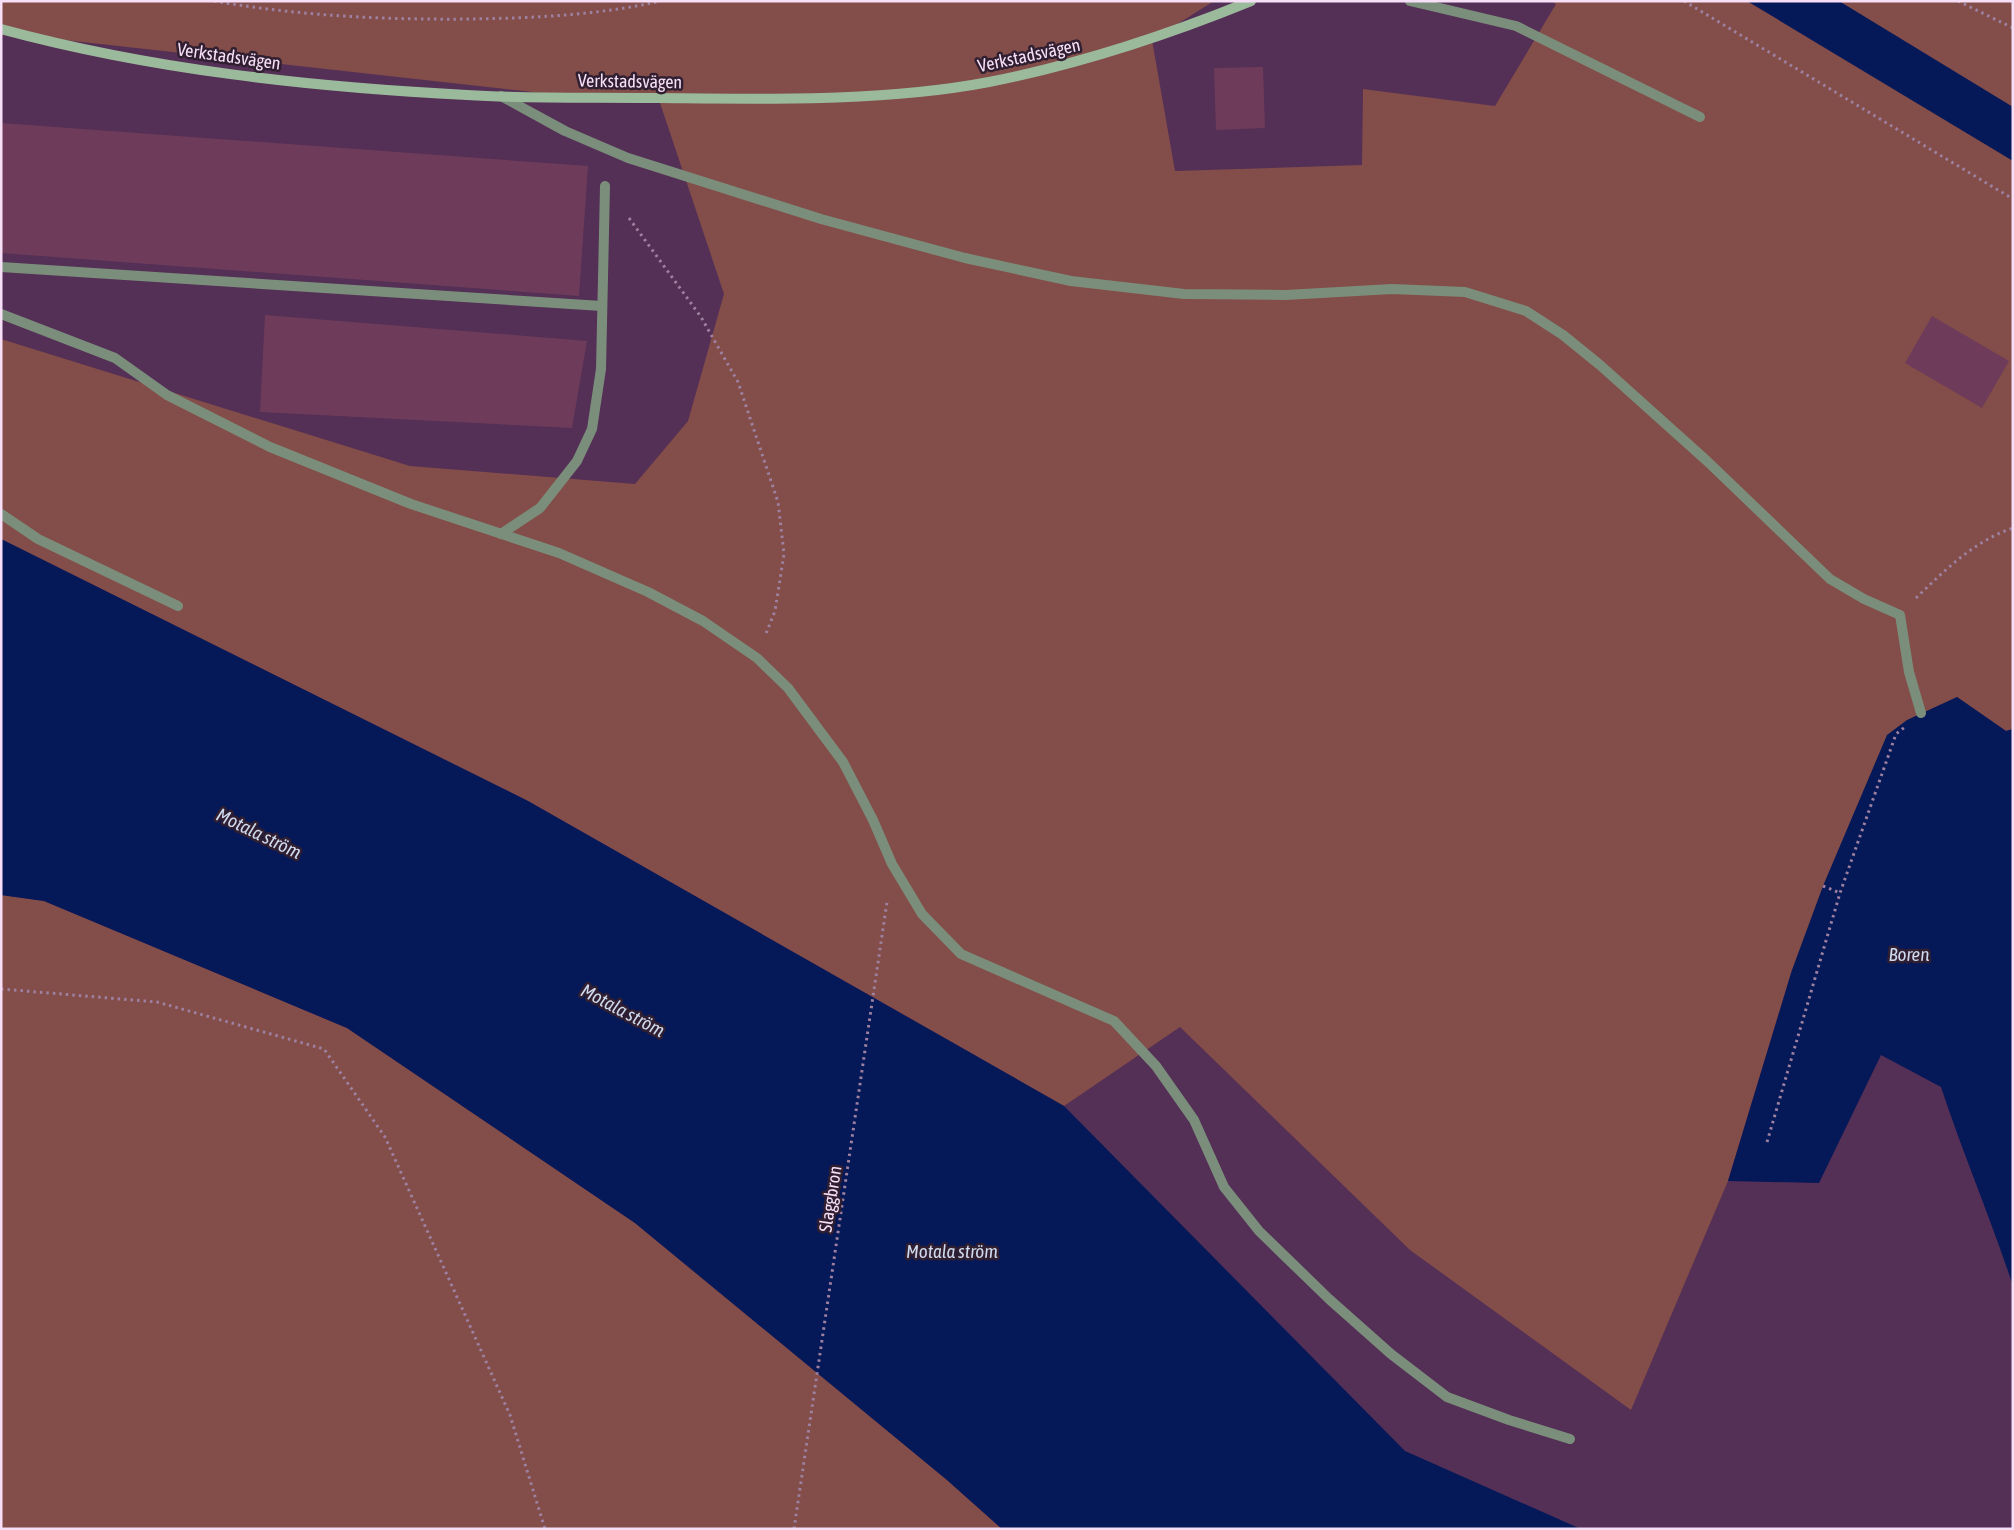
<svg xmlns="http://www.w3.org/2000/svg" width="2014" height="1530" font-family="'Asap Condensed',sans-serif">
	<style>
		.green { fill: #834d49 }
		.water { fill: #051858 }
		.building { fill: #6e3c5a }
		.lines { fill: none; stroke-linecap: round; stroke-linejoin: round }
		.path { stroke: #9e80a0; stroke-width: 3; stroke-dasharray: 2.5 4; stroke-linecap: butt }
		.lane { stroke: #7b8e7b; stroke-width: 10 }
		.secondary { stroke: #9bba9b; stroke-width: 10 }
		.labels { text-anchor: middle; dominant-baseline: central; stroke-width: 5; stroke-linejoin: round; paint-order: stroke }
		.street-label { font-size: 18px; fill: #f6dff7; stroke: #301f31 }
		.water-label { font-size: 19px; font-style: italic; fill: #d0daee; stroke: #301f31 }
	</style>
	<rect width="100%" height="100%" fill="#542f56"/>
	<!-- green -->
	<g class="green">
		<path d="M1 1H1214L1152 40 1175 171 1362 165 1363 89 1495 106 1556 4 1551 1H2013V729L2006 731 1957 697 1792 970 1728 1181 1631 1410 1410 1250 1180 1027 1064 1106 528 801 1 539V339L410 466 635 484 688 421 724 294 658 97 586 98 1 33Z"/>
		<path d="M1 895 44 901 347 1028 635 1223 947 1480 1002 1529H1Z"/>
	</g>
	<!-- water -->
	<g class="water">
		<path d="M1747 1H1839L2013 107V161Z"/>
		<path d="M1 539 528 801 1064 1106 1405 1451 1581 1529H1002L947 1480 635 1223 347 1028 44 901 1 895Z"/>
		<path d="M1957 697 2006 731 2013 729V1286C1991 1219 1963 1154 1941 1087L1881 1055 1819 1183 1728 1181 1792 970 1823 886 1887 735 1907 720Z"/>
	</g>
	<!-- building -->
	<g class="building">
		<path d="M1263 67 1265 128 1216 130 1214 68Z"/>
		<path d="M1 123 588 166 579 296 1 253Z"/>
		<path d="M265 315 587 341 572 428 260 412Z"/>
		<path d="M1932 316 2009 361 1982 408 1905 363Z"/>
	</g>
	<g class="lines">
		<!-- path -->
		<g class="path">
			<path d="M214 1C300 16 385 20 472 19 535 18 599 15 661 1"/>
			<path d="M1684 1 2013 199"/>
			<path d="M1958 1 2013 28"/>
			<path d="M629 218 701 317 738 382 778 502 784 554 775 611 765 636"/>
			<path d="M1916 598C1945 570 1974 541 2013 528"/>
			<path d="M1823 886 1840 893"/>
			<path d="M1 989 157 1002 324 1049 385 1137 510 1415 545 1529"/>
			<path d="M1767 1142 1840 893 1896 734 1905 727"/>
			<path d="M794 1529 887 902"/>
		</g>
		<!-- lane -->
		<g class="lane">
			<path d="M1410 1 1516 26 1700 117"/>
			<path d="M501 96 565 131 628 158 821 219 965 258 1071 281 1184 294 1286 295 1392 289 1465 292 1526 311 1563 335 1600 365 1707 461 1830 579 1864 599 1900 615 1909 672 1921 713"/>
			<path d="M1 267 602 306"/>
			<path d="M1 314 115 358 167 395 270 447 411 504 559 553 648 592 703 621 757 658 788 688 843 762 873 820 892 864 922 914 961 954 1114 1021 1156 1066 1194 1120 1224 1187 1259 1231 1329 1299 1391 1354 1447 1397 1509 1420 1570 1439"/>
			<path d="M1 514 38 539 178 606"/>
			<path d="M501 534 540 508 577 461 592 429 601 369 605 186"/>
		</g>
		<!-- secondary -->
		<path class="secondary" d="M1 29C153 70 311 87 467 95 531 99 595 97 659 98 766 99 884 102 989 82 1080 64 1165 36 1251 1"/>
	</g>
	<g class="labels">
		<!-- street labels -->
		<g class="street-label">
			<text transform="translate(1029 55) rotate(-12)">Verkstadsvägen</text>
			<text transform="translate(229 56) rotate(8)">Verkstadsvägen</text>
			<text transform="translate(630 81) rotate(1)">Verkstadsvägen</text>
			<text transform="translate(830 1199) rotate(-81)">Slaggbron</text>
		</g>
		<!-- water labels -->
		<g class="water-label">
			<text transform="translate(259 833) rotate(26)">Motala ström</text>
			<text x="1909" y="954">Boren</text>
			<text transform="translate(623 1010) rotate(28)">Motala ström</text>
			<text x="952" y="1251">Motala ström</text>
		</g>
	</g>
	<!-- border -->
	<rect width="2014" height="1530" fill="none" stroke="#f6dff7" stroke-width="5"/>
</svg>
